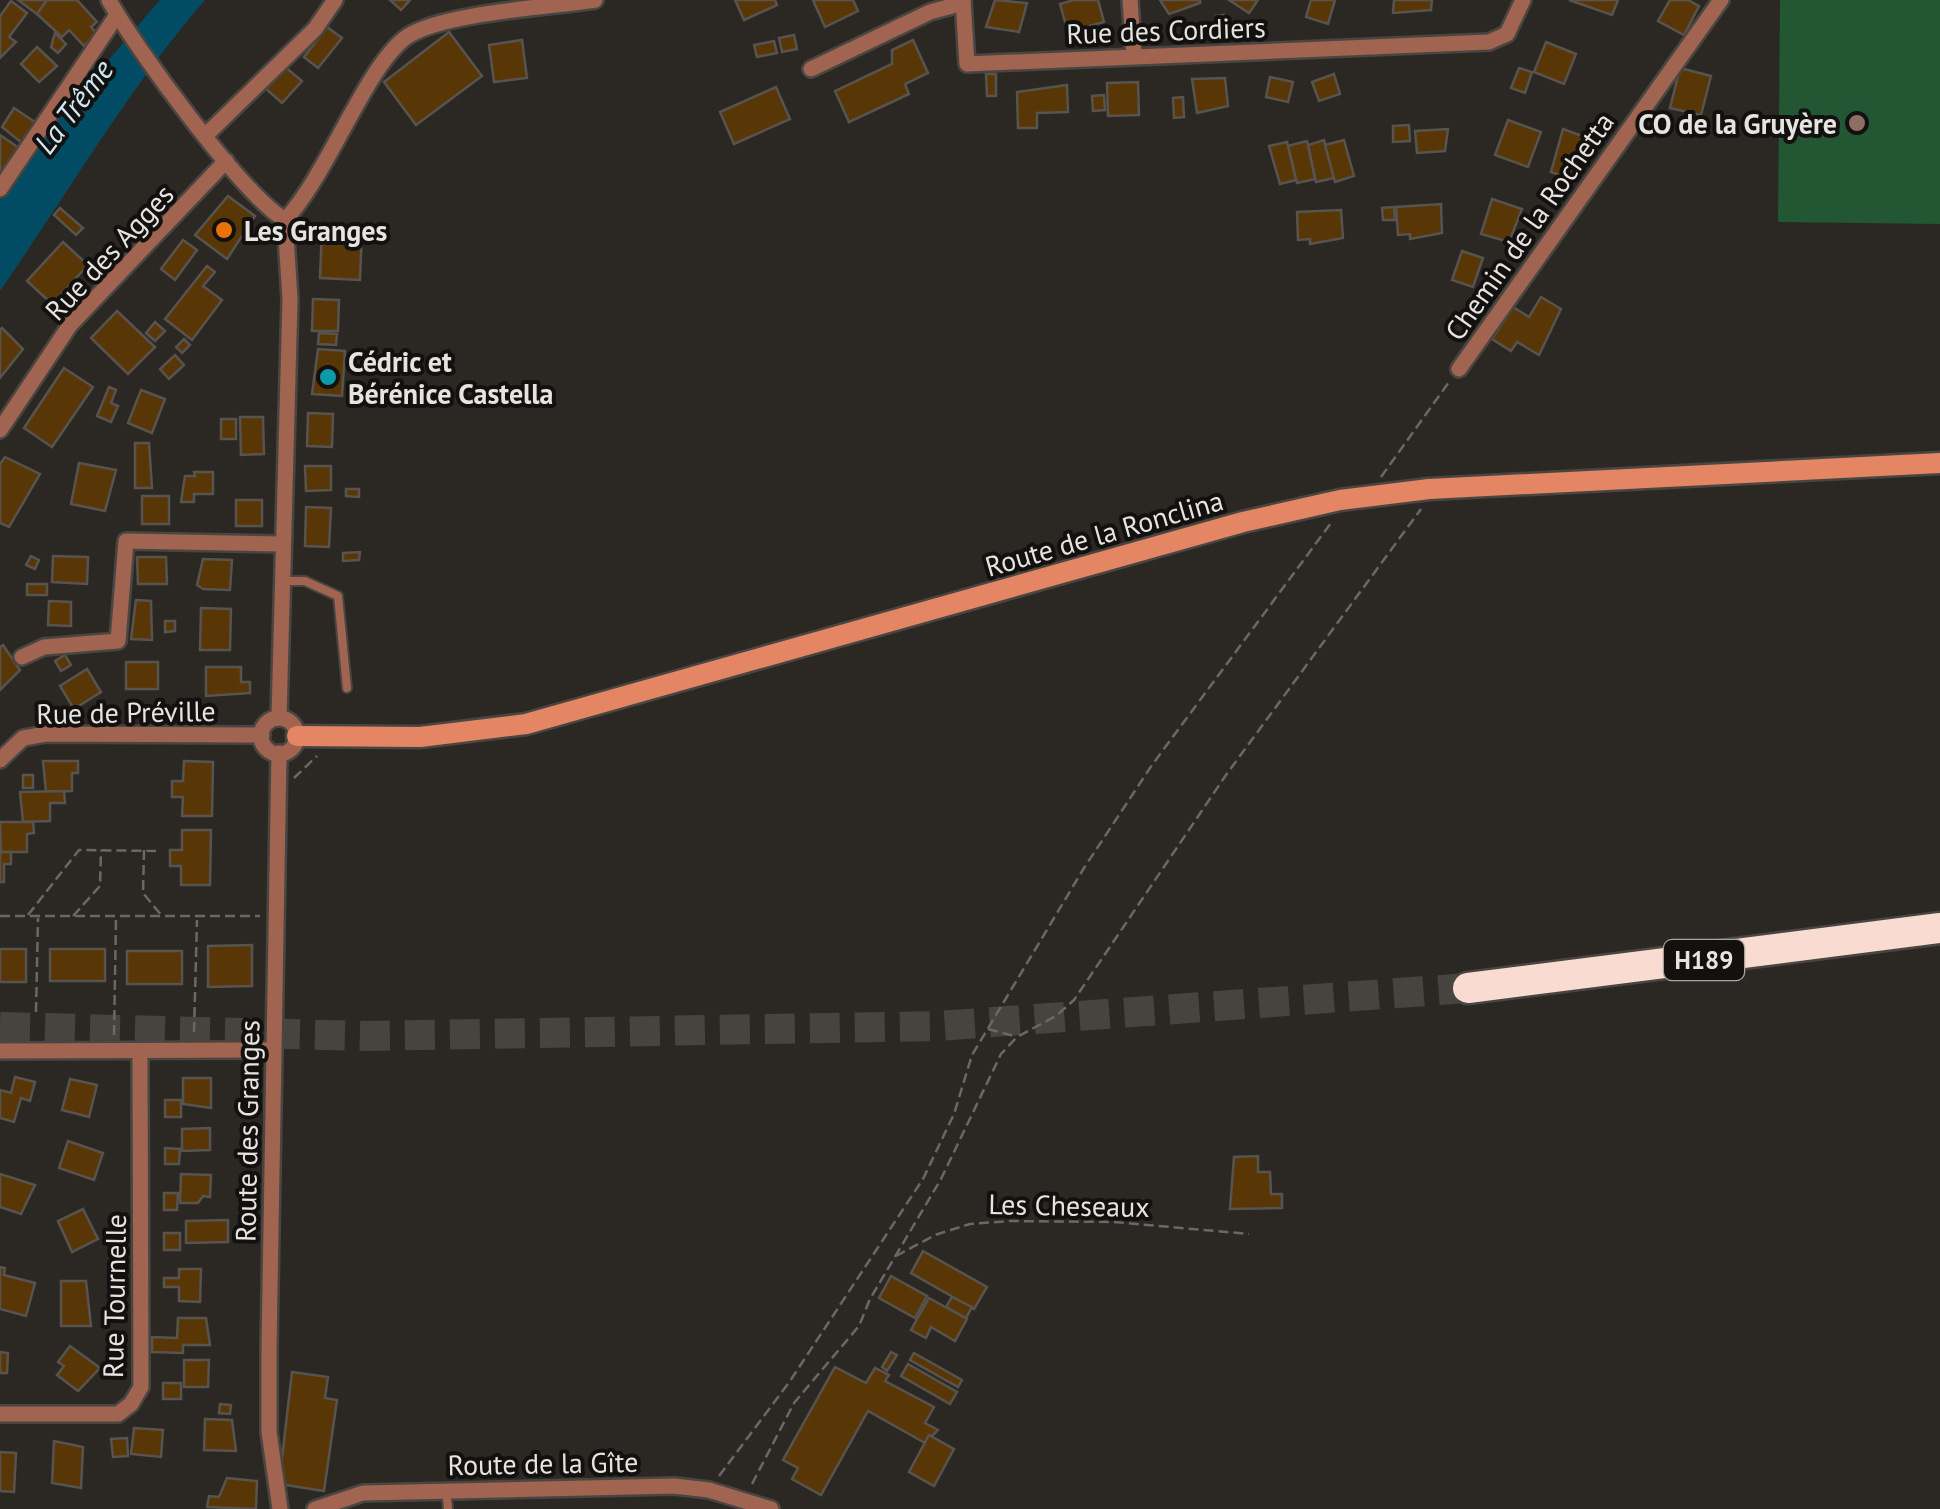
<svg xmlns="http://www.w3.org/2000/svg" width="1940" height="1509" font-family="'PT Sans',sans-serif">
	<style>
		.green { fill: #235632 }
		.water { fill: #014b64 }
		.building { fill: #593606; stroke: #57534f; stroke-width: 2.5 }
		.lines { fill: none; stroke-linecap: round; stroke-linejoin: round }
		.highway-tunnel { stroke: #474440; stroke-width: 30; stroke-dasharray: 30 15; stroke-linecap: butt }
		.lane-casing { stroke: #494642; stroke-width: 12 }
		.street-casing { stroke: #494642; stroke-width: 20 }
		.secondary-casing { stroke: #494642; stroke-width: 25 }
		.highway-casing { stroke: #494642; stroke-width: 35 }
		.path { stroke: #6b6864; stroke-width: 2.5; stroke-dasharray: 10 5; stroke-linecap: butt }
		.lane { stroke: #a06450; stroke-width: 8 }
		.street { stroke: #a06450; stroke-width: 15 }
		.secondary { stroke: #e48563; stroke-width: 20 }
		.highway { stroke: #fadbd1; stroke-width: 30 }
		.education-dot { fill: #8d6e63; stroke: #12110f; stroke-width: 4 }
		.food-dot { fill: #e8710a; stroke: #12110f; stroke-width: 4 }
		.culture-dot { fill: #0f9aa8; stroke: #12110f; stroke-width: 4 }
		.labels { text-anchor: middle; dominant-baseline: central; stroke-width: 8; stroke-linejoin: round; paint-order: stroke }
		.shield { fill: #12110f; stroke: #a6a5a2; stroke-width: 2.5 }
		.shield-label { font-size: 25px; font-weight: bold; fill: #e6e4e1 }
		.street-label { font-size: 28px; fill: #e6e4e1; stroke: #12110f }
		.poi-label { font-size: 28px; font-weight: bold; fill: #e6e4e1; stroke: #12110f; text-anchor: start }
		.water-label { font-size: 30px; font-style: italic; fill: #cfe8f4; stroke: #12110f }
	</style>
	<rect width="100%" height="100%" fill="#2b2824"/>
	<!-- green -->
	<path class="green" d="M1780 0H1940V224L1778 222Z"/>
	<!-- water -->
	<path class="water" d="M160 0H205C128 89 68 193 0 291V200L65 111Z"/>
	<!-- building -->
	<g class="building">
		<path d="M18 0H47L37 14Z"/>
		<path d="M47 0H77L97 22 91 27 97 34 84 46 69 30 62 37 37 14Z"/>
		<path d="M390 0H410L401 10Z"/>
		<path d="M735 0H775L777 5 744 20Z"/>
		<path d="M813 0H853L858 11 825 27Z"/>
		<path d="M995 0 1027 3 1019 32 986 27Z"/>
		<path d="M1074 0H1098L1104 22 1068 32 1060 4Z"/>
		<path d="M1160 0H1200V3L1169 14Z"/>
		<path d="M1229 0H1258L1249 13Z"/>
		<path d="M1311 0H1335L1328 24 1306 17Z"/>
		<path d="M1394 0H1432L1431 10 1393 13Z"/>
		<path d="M1569 0H1618L1612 15Z"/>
		<path d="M1670 0H1688L1699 6 1684 35 1658 21Z"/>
		<path d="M11 1 27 13 9 37 16 42 0 58V16Z"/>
		<path d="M1224 15 1225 29H1217L1216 16Z"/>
		<path d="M327 27 342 38 318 68 304 57Z"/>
		<path d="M449 32 482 76 416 125 384 82Z"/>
		<path d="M55 33 66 44 58 53 51 47Z"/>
		<path d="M794 35 797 49 782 52 779 38Z"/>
		<path d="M522 40 527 78 494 82 489 45Z"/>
		<path d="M913 40 928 73 905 84 909 94 849 122 835 91 892 64V50Z"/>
		<path d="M774 41 777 53 757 57 754 45Z"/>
		<path d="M1546 42 1576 54 1564 84 1534 72Z"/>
		<path d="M37 47 57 66 39 82 21 64Z"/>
		<path d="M284 66 302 81 282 103 265 88Z"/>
		<path d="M1519 68 1532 72 1525 93 1511 88Z"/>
		<path d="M1680 68 1711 76 1701 115 1670 108Z"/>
		<path d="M986 74H996V96H987Z"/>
		<path d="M1334 74 1340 94 1319 101 1312 82Z"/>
		<path d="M1270 77 1293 82 1288 102 1266 97Z"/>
		<path d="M1225 78 1228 106 1197 113 1192 79Z"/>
		<path d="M1138 82 1139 115 1108 116 1107 83Z"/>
		<path d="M1067 85 1068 112 1037 113V128H1018L1017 92Z"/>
		<path d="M776 87 790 119 734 144 720 112Z"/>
		<path d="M1104 95 1105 110 1093 111 1092 96Z"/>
		<path d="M1183 97 1184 117 1174 118 1173 98Z"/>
		<path d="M14 108 35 122 22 143 2 127Z"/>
		<path d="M1508 120 1541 132 1528 167 1495 155Z"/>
		<path d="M1409 125 1410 141 1393 142V126Z"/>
		<path d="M1448 129 1445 151 1417 153 1415 131Z"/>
		<path d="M1563 129 1585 137 1573 180 1551 172Z"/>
		<path d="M0 135 19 148 0 174Z"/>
		<path d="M1324 140 1334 178 1316 182 1308 145Z"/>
		<path d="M1344 140 1354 176 1335 182 1325 145Z"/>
		<path d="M1307 141 1315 179 1297 183 1288 146Z"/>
		<path d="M1287 142 1296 180 1280 184 1269 146Z"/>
		<path d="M228 196 255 216 227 259 195 235Z"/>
		<path d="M1492 199 1522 209 1509 242 1481 234Z"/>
		<path d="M1441 204 1442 233 1410 239V234L1398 235 1396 207Z"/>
		<path d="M1394 207 1395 220H1383L1382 208Z"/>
		<path d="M60 208 83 228 76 235 54 215Z"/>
		<path d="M1341 210 1343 238 1310 244V239L1298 240 1297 212Z"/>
		<path d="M322 227 362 229 360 280 320 278Z"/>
		<path d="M183 240 197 250 175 280 161 269Z"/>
		<path d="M63 242 88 265 52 304 27 281Z"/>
		<path d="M1462 251 1483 258 1473 287 1452 280Z"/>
		<path d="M207 266 215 272 203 286 222 300 192 340 165 319Z"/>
		<path d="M1541 297 1561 309 1539 355 1517 342 1511 351 1492 339 1513 307 1529 317Z"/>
		<path d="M313 299 339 300 338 331H312Z"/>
		<path d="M117 311 155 347 128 374 91 338Z"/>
		<path d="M155 322 165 331 155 341 146 333Z"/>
		<path d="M2 328 23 349 0 378V330Z"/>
		<path d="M319 333 337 334 336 345 318 344Z"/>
		<path d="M184 339 190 345 182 353 176 347Z"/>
		<path d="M318 349 345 351 342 396 312 394Z"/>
		<path d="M175 355 184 365 169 379 160 369Z"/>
		<path d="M64 368 93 387 52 447 24 428Z"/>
		<path d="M109 387 116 390 111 403 118 406 111 422 97 416Z"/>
		<path d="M141 390 165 399 152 433 128 423Z"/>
		<path d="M308 413 333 414 332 447 307 446Z"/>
		<path d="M240 417H263L264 454 241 455Z"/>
		<rect x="221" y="419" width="15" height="20"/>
		<path d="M135 443H149L152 488H135Z"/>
		<path d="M5 457 40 474 9 527 0 523V464Z"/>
		<path d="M79 463 116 470 105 511 71 504Z"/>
		<path d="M305 466H331V490L306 491Z"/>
		<path d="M194 472H213V494H194V502H181L185 476H195Z"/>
		<path d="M346 489H359V497L346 496Z"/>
		<rect x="142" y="496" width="27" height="28"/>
		<rect x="236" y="500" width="26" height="26"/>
		<path d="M306 507 331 508 329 547 305 546Z"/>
		<path d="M360 552 359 560 343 561V553Z"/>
		<path d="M31 556 39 560 35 569 26 565Z"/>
		<path d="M53 556 88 557 87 584 52 582Z"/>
		<path d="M137 557H166L167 584H138Z"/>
		<path d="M203 559 232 560 230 590 203 589 197 585Z"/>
		<rect x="27" y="584" width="20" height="11"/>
		<path d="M136 600 151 601 152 640 131 639Z"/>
		<path d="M49 601 71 602V626L48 625Z"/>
		<path d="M201 608 231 609 230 650H200Z"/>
		<path d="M165 621H175V631L165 632Z"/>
		<path d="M3 645 20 670 0 690V647Z"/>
		<path d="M65 655 71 665 61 671 55 661Z"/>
		<rect x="126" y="662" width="32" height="27"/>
		<path d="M206 667H241V682H250V693L206 696Z"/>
		<path d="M87 669 101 692 74 709 60 686Z"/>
		<path d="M43 761H78V773H72V791L46 792Z"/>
		<path d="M184 761 213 762 212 816H182L183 797H172V781H183Z"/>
		<rect x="23" y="775" width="10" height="13"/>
		<path d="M64 791 65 803H50V821L23 822 20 792Z"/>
		<path d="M0 822H33L34 833 27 834V852H1Z"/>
		<path d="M182 830H211L210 885H181V866H170V850H182Z"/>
		<path d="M0 852H11V864H4V882H0Z"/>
		<path d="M252 945V986L208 987V946Z"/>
		<rect x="0" y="949" width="26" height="33"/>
		<rect x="50" y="949" width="55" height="32"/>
		<rect x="127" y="951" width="55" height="33"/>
		<path d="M15 1077 35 1082 30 1101 21 1098 14 1122 0 1118V1090L11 1093Z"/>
		<path d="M183 1078H211V1108L183 1104Z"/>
		<path d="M70 1079 97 1085 89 1117 62 1110Z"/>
		<rect x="165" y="1100" width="16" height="17"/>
		<path d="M210 1128V1150L182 1151V1129Z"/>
		<path d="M68 1141 103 1153 94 1180 59 1168Z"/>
		<path d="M165 1148 180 1149 179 1164H165Z"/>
		<path d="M1258 1156V1172H1270L1271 1194H1282V1208L1230 1209 1234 1157Z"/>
		<path d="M0 1174 35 1185 21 1214 0 1207Z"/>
		<path d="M181 1174 211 1175 210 1197 203 1196 198 1203H180Z"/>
		<path d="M164 1193H178L177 1210H164Z"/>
		<path d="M83 1209 98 1239 72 1252 58 1221Z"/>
		<path d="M228 1220V1242L186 1243V1221Z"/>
		<rect x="164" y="1233" width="16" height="17"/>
		<path d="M923 1251 987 1287 974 1309 911 1273Z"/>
		<path d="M0 1267 5 1268 4 1275 35 1283 26 1316 0 1309Z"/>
		<path d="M179 1269H201L200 1302 179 1301V1287H164V1278H179Z"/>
		<path d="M891 1276 927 1296 915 1318 879 1298Z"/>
		<path d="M61 1281H86L91 1326H61Z"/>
		<path d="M952 1297 972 1307 966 1318 946 1307Z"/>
		<path d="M929 1298 967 1319 955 1341 931 1327 926 1338 911 1330Z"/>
		<path d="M178 1318H206L210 1345H183V1353L152 1352V1337L177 1338Z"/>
		<path d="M70 1346 100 1368 78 1391 57 1375 64 1366 58 1362Z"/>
		<path d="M0 1352 8 1353 7 1373H0Z"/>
		<path d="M891 1352 897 1355 887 1371 882 1367Z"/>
		<path d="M914 1353 962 1380 958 1387 910 1360Z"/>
		<path d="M184 1360H209L208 1387H184Z"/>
		<path d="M908 1364 957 1392 950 1404 901 1376Z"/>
		<path d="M835 1367 866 1383 875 1368 889 1375 885 1381 934 1407 925 1423 938 1430 925 1443 868 1411 821 1495 792 1479 798 1468 783 1460Z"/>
		<path d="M292 1372 328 1377 325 1398 337 1400 324 1491 279 1484Z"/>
		<rect x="163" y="1383" width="18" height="16"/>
		<path d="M220 1404 231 1405 230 1414 219 1413Z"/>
		<path d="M205 1419 232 1420 236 1451 204 1450Z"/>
		<path d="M134 1428 163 1430 161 1457 131 1454Z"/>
		<path d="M929 1435 954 1449 934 1486 909 1472Z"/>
		<path d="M127 1438 128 1456 113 1457 111 1439Z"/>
		<path d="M54 1441 83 1447 81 1488 52 1483Z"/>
		<path d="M0 1452 16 1453 14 1492 0 1491Z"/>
		<path d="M227 1478 257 1481 256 1509 207 1507 209 1496 219 1497Z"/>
	</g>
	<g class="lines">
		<!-- highway-tunnel -->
		<path class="highway-tunnel" d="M0 1027 368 1036 938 1026 1468 988"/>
		<!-- lane casing -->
		<g class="lane-casing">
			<g id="lane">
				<path d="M282 581H305L338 596 347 688"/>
				<path d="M446 1489 448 1509"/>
			</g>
		</g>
		<!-- street casing -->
		<g class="street-casing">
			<g id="street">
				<path d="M109 0C135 48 242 194 285 220"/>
				<path d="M963 0 967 64 1489 42 1507 34 1523 0"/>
				<path d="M1130 0 1134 56"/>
				<path d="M811 69 930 12 963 3"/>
				<path d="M206 135 315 29 335 0"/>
				<path d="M0 189 117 15"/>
				<path d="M285 220C328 175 367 63 408 36 443 13 551 7 595 0"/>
				<path d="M1459 369 1721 0"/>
				<path d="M0 430 70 325 226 161"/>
				<path d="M22 657 44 647 118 641 126 541 281 544"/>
				<path d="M279 718 290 299 285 220"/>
				<circle cx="279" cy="736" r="18"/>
				<path d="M279 753 269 1349V1432L280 1509"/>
				<path d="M0 760 23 738 46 734 262 735"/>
				<path d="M0 1051 273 1050"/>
				<path d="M0 1414H118L131 1404 141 1387 140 1052"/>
				<path d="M315 1509 363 1493 674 1486 709 1490 771 1509"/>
			</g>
		</g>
		<!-- secondary casing -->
		<g class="secondary-casing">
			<path id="secondary" d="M297 736 420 737 526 724 1243 522 1340 500 1429 489 1940 463"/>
		</g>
		<!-- highway casing -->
		<g class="highway-casing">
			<path id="highway" d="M1468 988 1940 928"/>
		</g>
		<!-- path -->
		<g class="path">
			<path d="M1381 477 1449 382"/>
			<path d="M294 778 317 756"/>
			<path d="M144 850 143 893 162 916"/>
			<path d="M28 915 79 850 156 851"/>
			<path d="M0 916H260"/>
			<path d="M73 916 100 886 101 850"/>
			<path d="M36 1012 38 918"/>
			<path d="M988 1029 1014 1036"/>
			<path d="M194 1032 197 920"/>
			<path d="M114 1035 116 918"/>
			<path d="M896 1256 935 1235 970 1224 1009 1221 1114 1222 1249 1234"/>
			<path d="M719 1476 790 1381 923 1179 954 1114 972 1055 1084 868 1152 765 1331 523"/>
			<path d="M752 1484 794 1403 859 1326 870 1299 941 1179 1001 1054 1017 1037 1056 1016 1074 1000 1226 775 1421 509"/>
		</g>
		<!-- lane -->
		<use href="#lane" class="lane"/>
		<!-- street -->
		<use href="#street" class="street"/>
		<!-- secondary -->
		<use href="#secondary" class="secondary"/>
		<!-- highway -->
		<use href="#highway" class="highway"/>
	</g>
	<!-- markers -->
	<circle class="education-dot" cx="1857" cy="123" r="10"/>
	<circle class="food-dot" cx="224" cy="230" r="10"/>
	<circle class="culture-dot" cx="328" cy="377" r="10"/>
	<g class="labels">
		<!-- shield labels -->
		<rect class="shield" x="1664" y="940" width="80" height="40" rx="8"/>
		<g class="shield-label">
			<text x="1704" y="960">H189</text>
		</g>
		<!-- street labels -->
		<g class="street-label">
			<text transform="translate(1166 30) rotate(-2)">Rue des Cordiers</text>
			<text transform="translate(1529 226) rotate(-55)">Chemin de la Rochetta</text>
			<text transform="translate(109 252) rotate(-47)">Rue des Agges</text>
			<text transform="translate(1104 533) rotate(-16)">Route de la Ronclina</text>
			<text transform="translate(126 712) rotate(-1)">Rue de Préville</text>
			<text transform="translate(247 1131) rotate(-89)">Route des Granges</text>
			<text transform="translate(1069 1205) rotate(1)">Les Cheseaux</text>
			<text transform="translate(114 1296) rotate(-89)">Rue Tournelle</text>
			<text transform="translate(543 1463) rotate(-1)">Route de la Gîte</text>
		</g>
		<!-- poi labels -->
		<g class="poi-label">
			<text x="1837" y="123" text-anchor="end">CO de la Gruyère</text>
			<text x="244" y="230">Les Granges</text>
			<text x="348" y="361">Cédric et<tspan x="348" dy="32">Bérénice Castella</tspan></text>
		</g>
		<!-- water labels -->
		<g class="water-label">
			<text transform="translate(73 106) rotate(-53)">La Trême</text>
		</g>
	</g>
</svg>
